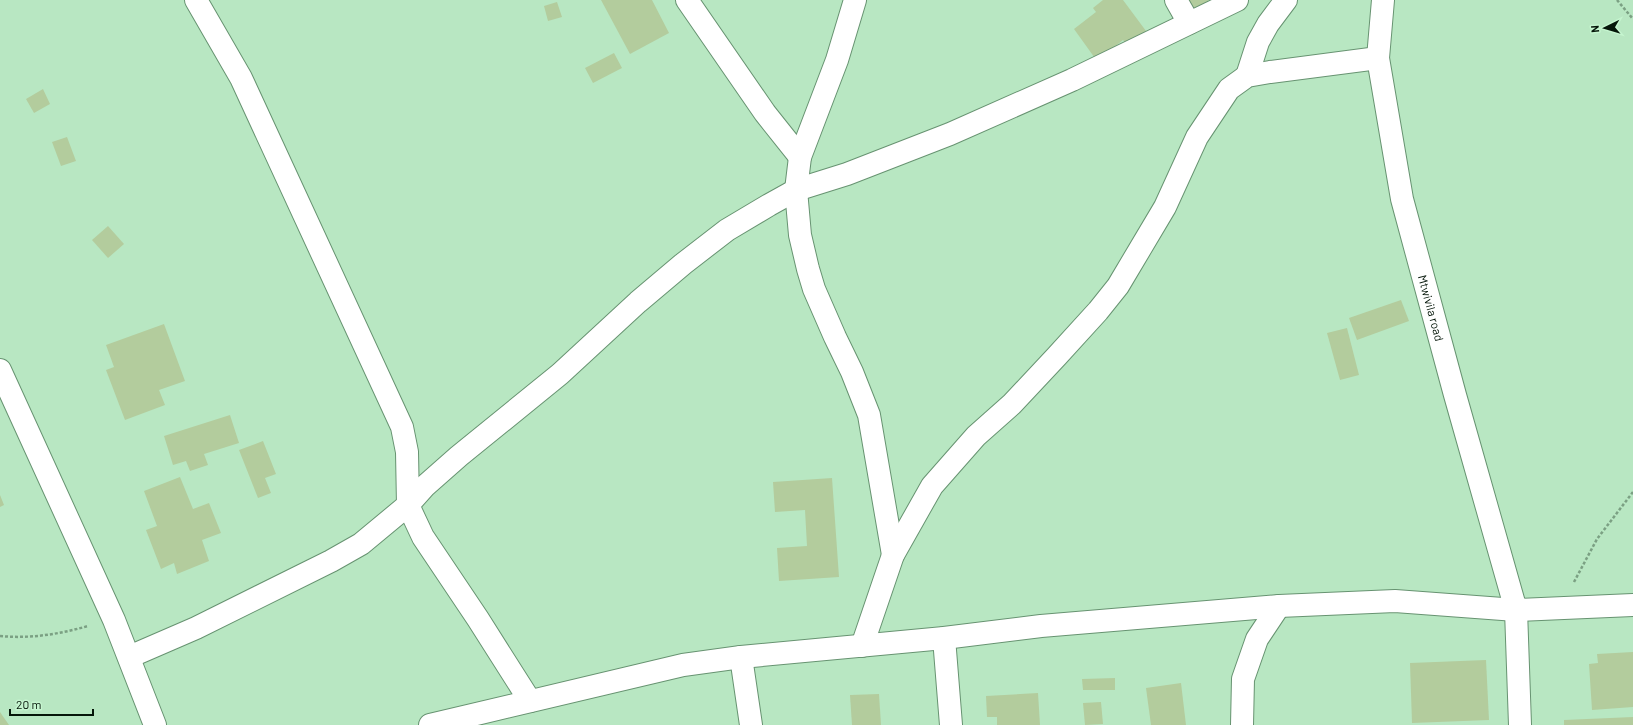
<svg xmlns="http://www.w3.org/2000/svg" width="1633" height="725" font-family="Barlow,sans-serif">
	<style>
		.building { fill: #b3cc9d }
		.lines { fill: none; stroke-linecap: round; stroke-linejoin: round }
		.minor-casing { stroke: #679371; stroke-width: 24 }
		.path { stroke: #7ba083; stroke-width: 2.5; stroke-dasharray: 3 2; stroke-linecap: butt }
		.minor { stroke: #fff; stroke-width: 22 }
		.labels { text-anchor: middle; dominant-baseline: central; stroke-width: 3; stroke-linejoin: round; paint-order: stroke }
		.street-label { font-size: 12px; fill: #051609; stroke: #c5f5cf }
	</style>
	<rect width="100%" height="100%" fill="#b8e7c2"/>
	<!-- building -->
	<g class="building">
		<path d="M601 0H652L669 33 630 54Z"/>
		<path d="M1103 0H1123L1146 31 1127 45 1123 40 1097 61 1074 29 1096 12 1093 8Z"/>
		<path d="M1185 0H1209L1193 12Z"/>
		<path d="M557 2 562 17 548 21 544 6Z"/>
		<path d="M614 53 622 68 593 83 585 68Z"/>
		<path d="M43 89 50 104 34 113 26 99Z"/>
		<path d="M67 137 76 161 61 166 52 142Z"/>
		<path d="M108 226 124 244 108 258 92 240Z"/>
		<path d="M1401 300 1409 321 1357 340 1349 318Z"/>
		<path d="M164 324 185 381 159 390 165 405 125 420 106 370 114 367 106 345Z"/>
		<path d="M1347 328 1359 375 1340 380 1327 333Z"/>
		<path d="M230 415 239 443 204 454 208 465 190 471 186 461 173 465 164 436Z"/>
		<path d="M263 441 276 474 265 478 271 493 258 498 239 450Z"/>
		<path d="M180 477 193 509 209 503 221 533 202 540 209 561 177 574 174 563 161 569 146 530 157 526 144 491Z"/>
		<path d="M832 478 839 577 779 581 777 548 807 546 805 510 775 512 773 482Z"/>
		<path d="M0 495 4 505 0 507Z"/>
		<path d="M1633 652V707L1592 710 1589 664 1598 663 1597 654Z"/>
		<path d="M1486 660 1489 720 1412 723 1410 663Z"/>
		<path d="M1115 678V690H1083L1082 679Z"/>
		<path d="M1181 683 1186 725H1151L1146 688Z"/>
		<path d="M1038 693 1040 725H997V717H987L986 696Z"/>
		<path d="M879 694 881 725H852L850 695Z"/>
		<path d="M1101 702 1103 724 1085 725 1083 703Z"/>
		<path d="M0 712 9 725H0Z"/>
		<path d="M1633 717V725H1564V720Z"/>
	</g>
	<g class="lines">
		<!-- minor casing -->
		<g class="minor-casing">
			<g id="minor">
				<path d="M196 0 241 78 402 427 407 452 408 505 423 537 478 619 530 701"/>
				<path d="M687 0 765 113 800 157"/>
				<path d="M855 0 837 60 800 157 796 190 800 235 808 269 814 289 835 337 852 372 869 415 893 555"/>
				<path d="M1176 0 1189 23"/>
				<path id="s1" d="M1383 0 1378 58 1402 199 1455 395 1516 610 1520 725"/>
				<path d="M1247 76 1258 42 1268 24 1286 0"/>
				<path d="M0 370 114 620 155 725"/>
				<path d="M944 638 951 725"/>
				<path d="M862 646 893 555 932 486 976 436 1012 404 1057 356 1098 311 1118 286 1165 207 1197 137 1229 89 1247 76 1270 72 1378 58"/>
				<path d="M129 657 196 628 331 561 361 544 408 505 425 486 459 456 560 374 638 302 683 264 727 230 769 205 796 190 847 174 950 134 1072 80 1237 0"/>
				<path d="M741 657 751 725"/>
				<path d="M430 725 683 665 741 657 944 638 1041 626 1279 606 1395 601 1516 610 1633 605"/>
				<path d="M1242 725 1243 679 1257 639 1279 606"/>
			</g>
		</g>
		<!-- path -->
		<g class="path">
			<path d="M1617 0 1633 19"/>
			<path d="M1574 582 1597 539 1633 492"/>
			<path d="M0 636C30 639 60 634 88 626"/>
		</g>
		<!-- minor -->
		<use href="#minor" class="minor"/>
	</g>
	<g class="labels">
		<!-- street labels -->
		<g class="street-label">
			<text stroke="none"><textPath href="#s1" startOffset="314">Mtwivila road</textPath></text>
		</g>
	</g>
	<!-- north arrow -->
	<g transform="translate(1605 28) rotate(265)" stroke="#c5f5cf" stroke-width="3" paint-order="stroke">
	<path d="M0-3L7 15L0 10L-7 15Z" fill="#051609"/>
	<text y="-6" font-size="11" font-weight="bold" text-anchor="middle" fill="#051609">N</text>
	</g>
	<!-- scale -->
	<path d="M10 709v6h83v-6" fill="none" stroke="#051609" stroke-width="2"/>
	<text x="16" y="709" font-size="12" fill="#051609" stroke="#c5f5cf" stroke-width="3" paint-order="stroke">20 m</text>
</svg>
